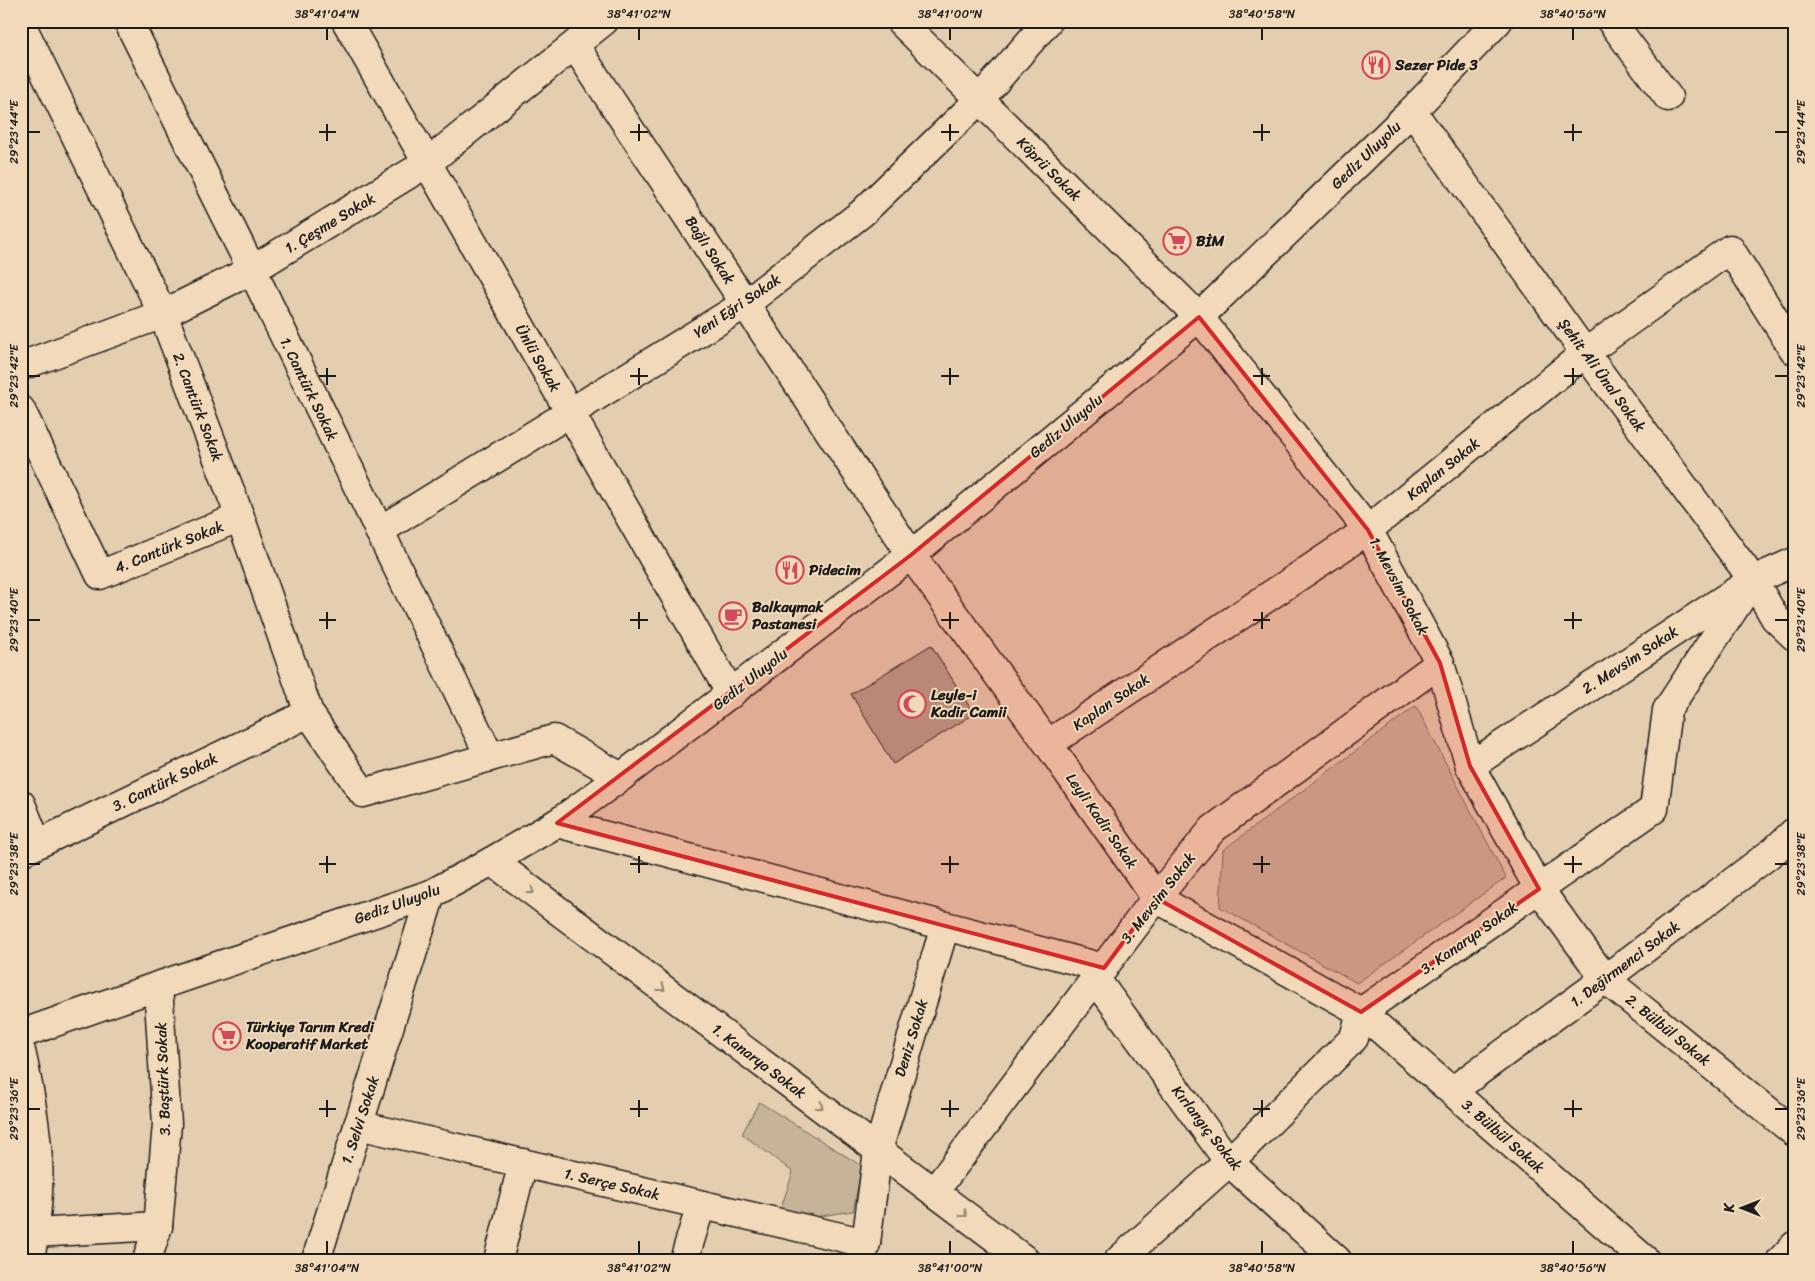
<svg xmlns="http://www.w3.org/2000/svg" width="1815" height="1281" font-family="Sriracha,sans-serif">
	<style>
		.green { fill: #c7b39a; stroke: #72685b }
		.building { fill: #b2a18b; stroke: #1c1c1c }
		.lines { fill: none; stroke-linecap: round; stroke-linejoin: round }
		.minor-casing { stroke: #1c1c1c; stroke-width: 31 }
		.minor { stroke: #f1d9b9; stroke-width: 28 }
		.oneway { stroke: #918472 }
		.marked { fill: #d62828; fill-opacity: 0.2; stroke: #d62828; stroke-width: 4; stroke-linejoin: round }
		.ticks { fill: none; stroke: #1c1c1c; stroke-width: 2 }
		.labels { text-anchor: middle; dominant-baseline: central; stroke-width: 4; stroke-linejoin: round; paint-order: stroke }
		.poi-label { font-size: 15px; font-weight: bold; fill: #1c1c1c; stroke: #f1d9b9; text-anchor: start }
		.street-label { font-size: 15px; fill: #1c1c1c; stroke: #f1d9b9 }
		.neatline { fill: none; stroke: #1c1c1c; stroke-width: 2 }
		.ticks-label { font-size: 12px; text-anchor: middle; fill: #1c1c1c }
	</style>
	<rect width="100%" height="100%" fill="#e4ceb0"/>
	<filter id="ink" filterUnits="userSpaceOnUse"><feTurbulence type="fractalNoise" baseFrequency=".02" numOctaves="2"/><feDisplacementMap in="SourceGraphic" scale="10" xChannelSelector="R" yChannelSelector="G"/><feConvolveMatrix kernelMatrix="1 2 1 2 8 2 1 2 1" color-interpolation-filters="sRGB"/></filter>
	<g filter="url(#ink)">
		<!-- green -->
		<g class="green">
			<path d="M1416 706 1506 878 1357 983 1220 907 1223 850Z"/>
			<path d="M759 1102 862 1166 853 1211 815 1217 779 1214 793 1172 742 1134Z"/>
		</g>
		<!-- building -->
		<path class="building" d="M931 645 974 714 893 764 851 694Z"/>
		<g class="lines">
			<!-- minor casing -->
			<g class="minor-casing">
				<g id="minor">
					<path d="M128 21 252 270 490 757"/>
					<path d="M346 21 731 694"/>
					<path d="M900 21 1199 317 1368 530 1440 663 1470 766 1539 889 1605 979 1794 1132"/>
					<path d="M1611 21 1668 97"/>
					<path d="M21 24 163 314 240 517 309 713 363 793 554 739 621 777"/>
					<path d="M575 46 911 555 1048 744 1156 898 1361 1012 1645 1260"/>
					<path d="M1412 111 1585 353 1753 580 1775 618 1794 636"/>
					<path d="M21 366 163 314 252 270 427 163 604 21"/>
					<path d="M21 410 100 575 240 517"/>
					<path d="M379 531 745 304 862 213 979 100 1048 21"/>
					<path d="M1048 744 1368 530 1585 353 1730 249 1794 350"/>
					<path d="M1470 766 1753 580 1794 562"/>
					<path d="M21 804 37 844"/>
					<path d="M557 823 1104 968"/>
					<path d="M21 852 309 713"/>
					<path d="M492 861 1025 1260"/>
					<path d="M1095 978 1229 1162 1337 1260"/>
					<path d="M21 1034 158 986 431 894 492 861 557 823 621 777 911 555 1199 317 1412 111 1498 21"/>
					<path d="M21 1051C29 1087 36 1124 38 1161 40 1191 35 1230 30 1260"/>
					<path d="M1452 1091 1605 979 1775 850 1794 832"/>
					<path d="M358 1125 866 1243"/>
					<path d="M934 1192 1156 898 1213 829 1440 663"/>
					<path d="M21 1238 34 1233 158 1226"/>
					<path d="M147 1260 158 1226 167 1124 158 986"/>
					<path d="M316 1260 431 894"/>
					<path d="M498 1260 523 1163"/>
					<path d="M684 1260 701 1205"/>
					<path d="M861 1260 866 1243 878 1150 945 926"/>
					<path d="M1119 1260 1229 1162 1354 1038 1361 1012 1654 809 1667 710 1753 580"/>
					<path d="M1781 1260 1794 1246"/>
				</g>
			</g>
			<!-- minor -->
			<use href="#minor" class="minor"/>
		</g>
		<!-- one-way arrows -->
		<defs><path id="oneway-chevron" d="M-2-3.5L2.5 0L-2 3.5" fill="none" stroke-width="1.6" stroke-linecap="round" stroke-linejoin="round" transform="scale(1.25)"/></defs>
		<g class="oneway">
			<use href="#oneway-chevron" transform="translate(531 891) rotate(37)"/>
			<use href="#oneway-chevron" transform="translate(662 988) rotate(37)"/>
			<use href="#oneway-chevron" transform="translate(820 1106) rotate(37)"/>
			<use href="#oneway-chevron" transform="translate(964 1214) rotate(37)"/>
		</g>
	</g>
	<!-- marked area -->
	<path class="marked" d="M1199 317 1368 530 1440 663 1470 766 1539 889 1361 1012 1156 898 1104 968 557 823 911 555Z"/>
	<!-- ticks -->
	<path class="ticks" d="M327 28V40M639 28V40M950 28V40M1262 28V40M1573 28V40M327 124V141M639 124V141M950 124V141M1262 124V141M1573 124V141M28 132H40M319 132H336M630 132H648M941 132H959M1253 132H1270M1564 132H1582M1775 132H1788M327 368V385M639 368V385M950 368V385M1262 368V385M1573 368V385M28 376H40M319 376H336M630 376H648M941 376H959M1253 376H1270M1564 376H1582M1775 376H1788M327 612V629M639 612V629M950 612V629M1262 612V629M1573 612V629M28 620H40M319 620H336M630 620H648M941 620H959M1253 620H1270M1564 620H1582M1775 620H1788M327 856V873M639 856V873M950 856V873M1262 856V873M1573 856V873M28 864H40M319 864H336M630 864H648M941 864H959M1253 864H1270M1564 864H1582M1775 864H1788M327 1100V1117M639 1100V1117M950 1100V1117M1262 1100V1117M1573 1100V1117M28 1109H40M319 1109H336M630 1109H648M941 1109H959M1253 1109H1270M1564 1109H1582M1775 1109H1788M327 1241V1254M639 1241V1254M950 1241V1254M1262 1241V1254M1573 1241V1254"/>
	<!-- icons -->
	<defs>
		<g id="restaurant-ring" transform="scale(1.4375)"><circle r="9.5" fill="#f1d9b9" stroke="#d1495b" stroke-width="1.5"/><path d="M-5-6h1v4h1v-4h1v4h1v-4h1v5L-1.5 .5V6h-2V.5L-5-1ZM5-6V6H3V1.5H1.5Q1.5-4 5-6Z" fill="#d1495b"/></g>
		<g id="supermarket-ring" transform="scale(1.4375)"><circle r="9.5" fill="#f1d9b9" stroke="#d1495b" stroke-width="1.5"/><path d="M-6-5.5h2.5l.6 2H6L4.5 2H-2.5L-4.4-4H-6ZM-1.5 3.2a1.3 1.3 0 1 0 .1 0ZM3 3.2a1.3 1.3 0 1 0 .1 0Z" fill="#d1495b"/></g>
		<g id="cafe-ring" transform="scale(1.4375)"><circle r="9.5" fill="#f1d9b9" stroke="#d1495b" stroke-width="1.5"/><path d="M-5.5-4.5H6V0H3Q3 3.5 0 3.5H-2.5Q-5.5 3.5-5.5 0ZM3-3.2v2h1.7v-2ZM-6 4.5H4V6H-6Z" fill="#d1495b"/></g>
		<g id="mosque-ring" transform="scale(1.4375)"><circle r="9.5" fill="#f1d9b9" stroke="#d1495b" stroke-width="1.5"/><path d="M3.5-4.9A6 6 0 1 0 3.5 4.9A5 5 0 1 1 3.5-4.9Z" fill="#d1495b"/></g>
	</defs>
	<g fill-rule="evenodd">
		<use href="#restaurant-ring" x="1376" y="65"/>
		<use href="#supermarket-ring" x="1177" y="241"/>
		<use href="#restaurant-ring" x="790" y="570"/>
		<use href="#cafe-ring" x="733" y="616"/>
		<use href="#mosque-ring" x="912" y="704"/>
		<use href="#supermarket-ring" x="227" y="1036"/>
	</g>
	<g class="labels">
		<!-- poi labels -->
		<g class="poi-label">
			<text x="1395" y="65">Sezer Pide 3</text>
			<text x="1196" y="241">BİM</text>
			<text x="809" y="570">Pidecim</text>
			<text x="752" y="607">Balkaymak<tspan x="752" dy="17">Pastanesi</tspan></text>
			<text x="931" y="695">Leyle-i<tspan x="931" dy="17">Kadir Camii</tspan></text>
			<text x="246" y="1027">Türkiye Tarım Kredi<tspan x="246" dy="17">Kooperatif Market</tspan></text>
		</g>
		<!-- street labels -->
		<g class="street-label">
			<text transform="translate(1366 155) rotate(-44)">Gediz Uluyolu</text>
			<text transform="translate(1049 169) rotate(45)">Köprü Sokak</text>
			<text transform="translate(330 223) rotate(-31)">1. Çeşme Sokak</text>
			<text transform="translate(710 250) rotate(57)">Bağlı Sokak</text>
			<text transform="translate(737 306) rotate(-34)">Yeni Eğri Sokak</text>
			<text transform="translate(538 358) rotate(60)">Ünlü Sokak</text>
			<text transform="translate(1602 375) rotate(54)">Şehit Ali Ünal Sokak</text>
			<text transform="translate(309 389) rotate(64)">1. Cantürk Sokak</text>
			<text transform="translate(198 407) rotate(69)">2. Cantürk Sokak</text>
			<text transform="translate(1066 426) rotate(-40)">Gediz Uluyolu</text>
			<text transform="translate(1443 469) rotate(-39)">Kaplan Sokak</text>
			<text transform="translate(169 547) rotate(-22)">4. Cantürk Sokak</text>
			<text transform="translate(1399 586) rotate(62)">1. Mevsim Sokak</text>
			<text transform="translate(1630 660) rotate(-33)">2. Mevsim Sokak</text>
			<text transform="translate(750 679) rotate(-38)">Gediz Uluyolu</text>
			<text transform="translate(1111 702) rotate(-34)">Kaplan Sokak</text>
			<text transform="translate(165 782) rotate(-26)">3. Cantürk Sokak</text>
			<text transform="translate(1102 821) rotate(55)">Leyli Kadir Sokak</text>
			<text transform="translate(1158 898) rotate(-52)">3. Mevsim Sokak</text>
			<text transform="translate(397 904) rotate(-20)">Gediz Uluyolu</text>
			<text transform="translate(1469 938) rotate(-35)">3. Kanarya Sokak</text>
			<text transform="translate(1625 964) rotate(-37)">1. Değirmenci Sokak</text>
			<text transform="translate(1668 1030) rotate(39)">2. Bülbül Sokak</text>
			<text transform="translate(911 1038) rotate(-73)">Deniz Sokak</text>
			<text transform="translate(759 1061) rotate(37)">1. Kanarya Sokak</text>
			<text transform="translate(163 1079) rotate(-92)">3. Baştürk Sokak</text>
			<text transform="translate(360 1120) rotate(-72)">1. Selvi Sokak</text>
			<text transform="translate(1207 1128) rotate(52)">Kırlangıç Sokak</text>
			<text transform="translate(1503 1136) rotate(41)">3. Bülbül Sokak</text>
			<text transform="translate(612 1184) rotate(13)">1. Serçe Sokak</text>
		</g>
	</g>
	<!-- margin -->
	<rect width="1815" height="1281" fill="none" stroke="#f1d9b9" stroke-width="55"/>
	<!-- north arrow -->
	<g transform="translate(1742 1208) rotate(270)" stroke="#f1d9b9" stroke-width="4" paint-order="stroke">
	<path d="M0-4L9 19L0 12L-9 19Z" fill="#1c1c1c"/>
	<text y="-8" font-size="14" font-weight="bold" text-anchor="middle" fill="#1c1c1c">K</text>
	</g>
	<rect x="28" y="28" width="1760" height="1226" class="neatline"/>
	<g class="ticks-label">
		<text x="327" y="18">38°41'04"N</text>
		<text x="639" y="18">38°41'02"N</text>
		<text x="950" y="18">38°41'00"N</text>
		<text x="1262" y="18">38°40'58"N</text>
		<text x="1573" y="18">38°40'56"N</text>
		<text transform="translate(1801 132) rotate(-90)" y="4">29°23'44"E</text>
		<text transform="translate(14 132) rotate(-90)" y="4">29°23'44"E</text>
		<text transform="translate(1801 376) rotate(-90)" y="4">29°23'42"E</text>
		<text transform="translate(14 376) rotate(-90)" y="4">29°23'42"E</text>
		<text transform="translate(1801 620) rotate(-90)" y="4">29°23'40"E</text>
		<text transform="translate(14 620) rotate(-90)" y="4">29°23'40"E</text>
		<text transform="translate(1801 864) rotate(-90)" y="4">29°23'38"E</text>
		<text transform="translate(14 864) rotate(-90)" y="4">29°23'38"E</text>
		<text transform="translate(1801 1109) rotate(-90)" y="4">29°23'36"E</text>
		<text transform="translate(14 1109) rotate(-90)" y="4">29°23'36"E</text>
		<text x="327" y="1272">38°41'04"N</text>
		<text x="639" y="1272">38°41'02"N</text>
		<text x="950" y="1272">38°41'00"N</text>
		<text x="1262" y="1272">38°40'58"N</text>
		<text x="1573" y="1272">38°40'56"N</text>
	</g>
</svg>
